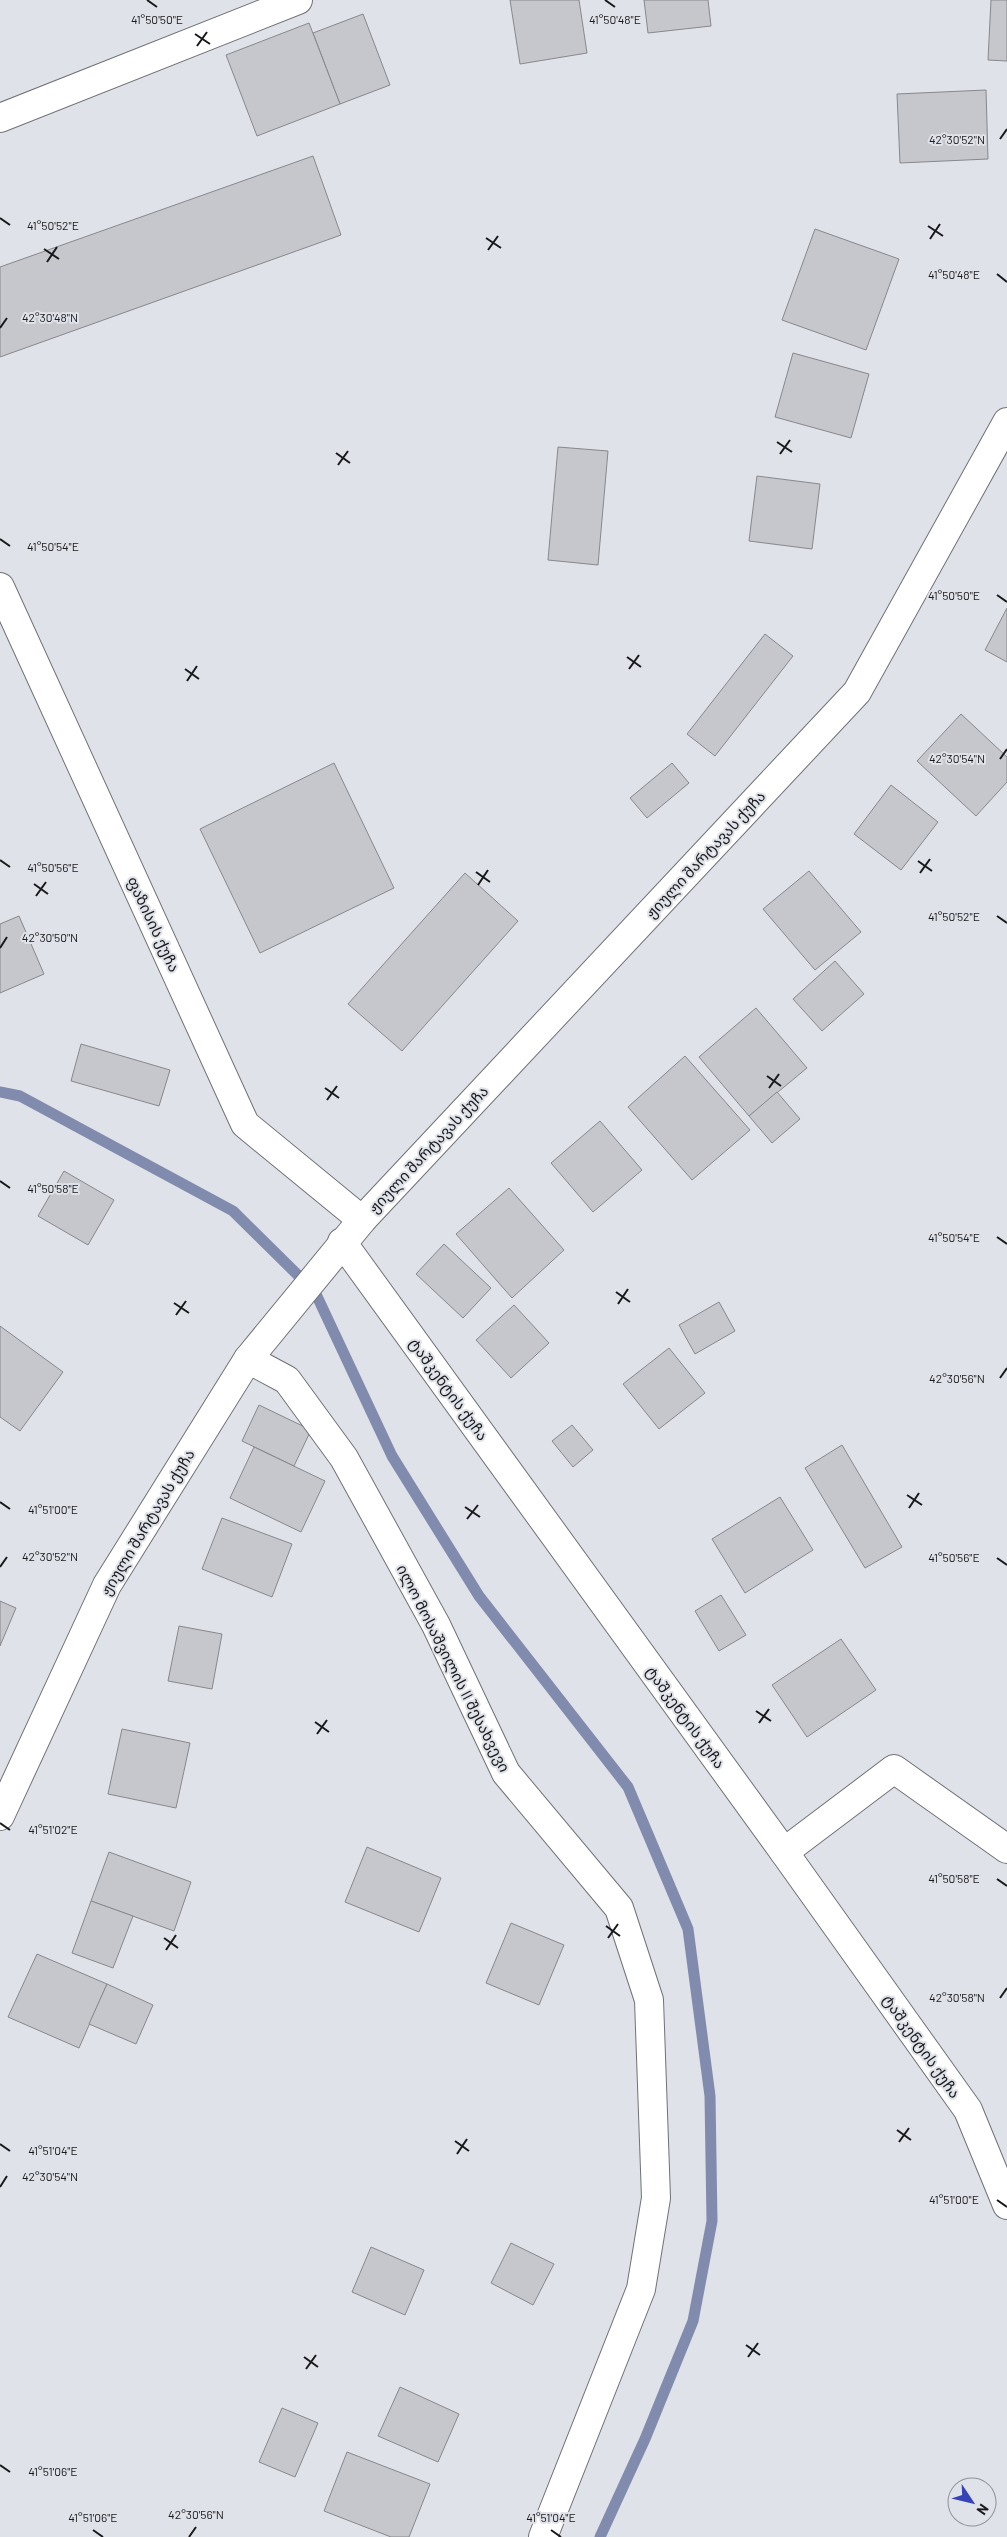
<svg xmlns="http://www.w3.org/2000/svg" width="1007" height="2537" font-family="Barlow,'Noto Sans Georgian',sans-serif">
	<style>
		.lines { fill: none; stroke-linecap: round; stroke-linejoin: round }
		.stream { stroke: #818bad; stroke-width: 11 }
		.building { fill: #c5c7cd; stroke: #86888d }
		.street-casing { stroke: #707278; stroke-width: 30 }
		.secondary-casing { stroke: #707278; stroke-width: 30 }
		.street { stroke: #fff; stroke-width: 28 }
		.secondary { stroke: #fff; stroke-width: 28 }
		.ticks { fill: none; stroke: #18191b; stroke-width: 2 }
		.labels { text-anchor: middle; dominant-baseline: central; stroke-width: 4; stroke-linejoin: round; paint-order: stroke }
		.street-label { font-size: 15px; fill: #18191b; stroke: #e0e2e9 }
		.ticks-label { font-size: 12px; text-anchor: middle; fill: #18191b; stroke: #e0e2e9; stroke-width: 4; stroke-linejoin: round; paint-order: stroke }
	</style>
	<rect width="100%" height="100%" fill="#e0e2e9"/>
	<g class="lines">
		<!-- stream -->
		<path class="stream" d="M0 1092 20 1096 233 1211 315 1292 392 1456 479 1596 628 1787 688 1929 710 2096 712 2221 693 2321 645 2439 600 2537"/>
	</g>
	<!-- building -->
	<g class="building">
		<path d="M510 0H579L587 53 520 64Z"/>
		<path d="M644 0H708L711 26 648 33Z"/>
		<path d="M991 0H1007V61L988 60Z"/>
		<path d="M363 14 390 85 340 104 313 33Z"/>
		<path d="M309 23 340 104 257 136 226 55Z"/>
		<path d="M986 90 988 159 900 163 897 94Z"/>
		<path d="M313 156 341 235 0 357V267Z"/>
		<path d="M815 229 899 259 866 350 782 320Z"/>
		<path d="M793 353 869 374 851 438 775 417Z"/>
		<path d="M558 447 608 451 598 565 548 560Z"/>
		<path d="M757 476 820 484 812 549 749 541Z"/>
		<path d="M1007 608V662L985 650Z"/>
		<path d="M765 634 793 656 715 756 687 734Z"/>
		<path d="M961 714 1007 757V782L976 816 917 761Z"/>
		<path d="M334 763 394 888 260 953 200 829Z"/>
		<path d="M672 763 689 783 647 818 630 798Z"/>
		<path d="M891 785 938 822 901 870 854 834Z"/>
		<path d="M809 871 861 932 815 970 763 909Z"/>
		<path d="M465 873 518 921 402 1051 348 1004Z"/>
		<path d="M19 916 44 974 0 993V924Z"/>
		<path d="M835 961 864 994 822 1031 793 999Z"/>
		<path d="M756 1008 807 1068 749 1116 699 1057Z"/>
		<path d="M81 1044 170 1070 159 1106 71 1081Z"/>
		<path d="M685 1056 750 1130 692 1180 628 1107Z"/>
		<path d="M777 1092 800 1119 772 1143 749 1116Z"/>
		<path d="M600 1121 642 1170 593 1212 551 1163Z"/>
		<path d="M64 1171 114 1200 88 1245 38 1216Z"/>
		<path d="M509 1188 564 1250 512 1298 456 1234Z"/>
		<path d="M444 1244 491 1288 463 1318 416 1274Z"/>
		<path d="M719 1302 735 1331 695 1354 679 1325Z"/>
		<path d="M514 1305 549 1343 511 1378 476 1340Z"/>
		<path d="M0 1326 63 1372 20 1431 0 1417Z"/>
		<path d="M669 1348 705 1393 659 1429 623 1384Z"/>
		<path d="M259 1405 311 1430 294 1466 242 1441Z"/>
		<path d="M572 1425 593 1450 573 1467 552 1441Z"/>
		<path d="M842 1445 902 1547 865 1568 805 1468Z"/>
		<path d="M254 1447 325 1481 301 1532 230 1498Z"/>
		<path d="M780 1497 813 1550 745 1593 712 1539Z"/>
		<path d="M222 1518 292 1544 272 1597 202 1569Z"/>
		<path d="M721 1595 746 1635 719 1651 695 1611Z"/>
		<path d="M0 1601 16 1608 0 1646Z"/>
		<path d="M179 1626 222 1634 212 1689 168 1681Z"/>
		<path d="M841 1639 876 1690 807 1737 772 1685Z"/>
		<path d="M122 1729 190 1743 176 1808 108 1794Z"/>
		<path d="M367 1847 441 1878 419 1932 345 1902Z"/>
		<path d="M109 1852 191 1882 174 1931 91 1901Z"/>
		<path d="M91 1901 133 1916 113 1968 72 1953Z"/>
		<path d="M511 1923 564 1945 539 2005 486 1983Z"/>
		<path d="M37 1954 107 1984 79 2048 8 2017Z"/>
		<path d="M107 1984 153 2005 136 2044 89 2024Z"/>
		<path d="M511 2243 554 2264 533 2305 491 2283Z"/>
		<path d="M371 2247 424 2270 405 2315 352 2292Z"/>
		<path d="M400 2387 459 2414 438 2462 378 2436Z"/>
		<path d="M282 2408 318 2423 295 2477 259 2462Z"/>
		<path d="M347 2452 430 2484 409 2537H391L324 2511Z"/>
	</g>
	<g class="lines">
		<!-- street casing -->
		<g class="street-casing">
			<g id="street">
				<path d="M0 118 298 0"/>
				<path d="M0 587 245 1124 362 1220"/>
				<path d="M342 1242 784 1852 968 2110 1007 2205"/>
				<path d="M248 1359 287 1380 344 1458 436 1625 506 1773 619 1908 649 2000 656 2198 641 2289 543 2537"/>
				<path d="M784 1852 894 1769 1007 1849"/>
			</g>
		</g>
		<!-- secondary casing -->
		<g class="secondary-casing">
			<path id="secondary" d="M0 1816 107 1585 248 1359 362 1220 857 692 1007 422"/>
		</g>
		<!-- street -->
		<use href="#street" class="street"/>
		<!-- secondary -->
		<use href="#secondary" class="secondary"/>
	</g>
	<!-- ticks -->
	<path class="ticks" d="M147 0 157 7M605 0 615 7M195 34 210 44M197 46 207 32M1000 139 1007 129M0 218 10 225M928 226 943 236M486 238 501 248M930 239 940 224M44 249 59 259M488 250 498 236M47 262 57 247M997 274 1007 282M0 328 7 318M777 442 792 452M336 453 350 463M780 454 790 440M338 465 348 451M0 539 10 546M997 595 1007 602M627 657 641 667M185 669 199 679M629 669 639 655M187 681 197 666M1000 759 1007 749M0 860 10 867M918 861 932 871M476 872 490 882M920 873 930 859M34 884 48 894M478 885 488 870M36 896 46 882M997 916 1007 923M0 948 7 937M767 1076 781 1086M325 1088 339 1098M769 1088 779 1074M327 1100 337 1086M0 1181 10 1188M997 1237 1007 1244M616 1292 630 1302M174 1303 189 1313M618 1304 628 1289M176 1315 186 1301M1000 1378 1007 1368M907 1495 922 1505M0 1502 10 1509M465 1507 480 1517M909 1508 919 1493M467 1519 478 1505M997 1558 1007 1565M0 1567 7 1557M756 1711 771 1721M315 1722 329 1732M759 1723 769 1709M317 1734 327 1720M0 1823 10 1830M997 1879 1007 1886M606 1926 620 1936M164 1938 178 1948M608 1938 618 1924M166 1950 176 1935M1000 1998 1007 1988M897 2130 911 2140M455 2141 469 2151M899 2142 909 2128M0 2144 10 2151M457 2154 467 2139M0 2187 7 2176M997 2200 1007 2207M746 2345 760 2355M304 2357 318 2367M748 2357 758 2343M306 2369 316 2355M0 2465 10 2472M93 2530 103 2537M551 2530 561 2537M189 2537 196 2527"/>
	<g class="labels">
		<!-- street labels -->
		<g class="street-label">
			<text transform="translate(705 854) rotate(-47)">ჟიული შარტავას ქუჩა</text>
			<text transform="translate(154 924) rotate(65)">ფაზისის ქუჩა</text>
			<text transform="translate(428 1149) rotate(-47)">ჟიული შარტავას ქუჩა</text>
			<text transform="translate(449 1389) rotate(54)">ტაშკენტის ქუჩა</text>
			<text transform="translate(147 1522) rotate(-59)">ჟიული შარტავას ქუჩა</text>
			<text transform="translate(454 1668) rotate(63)">ილო მოსაშვილის II შესახვევი</text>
			<text transform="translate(686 1717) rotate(54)">ტაშკენტის ქუჩა</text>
			<text transform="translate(922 2046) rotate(55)">ტაშკენტის ქუჩა</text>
		</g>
	</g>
	<g class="ticks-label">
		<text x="157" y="24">41°50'50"E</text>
		<text x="615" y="24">41°50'48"E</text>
		<text x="957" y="144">42°30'52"N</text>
		<text x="53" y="230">41°50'52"E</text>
		<text x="954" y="279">41°50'48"E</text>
		<text x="50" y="322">42°30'48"N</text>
		<text x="53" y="551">41°50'54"E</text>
		<text x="954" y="600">41°50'50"E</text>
		<text x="957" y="763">42°30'54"N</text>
		<text x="53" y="872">41°50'56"E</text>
		<text x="954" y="921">41°50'52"E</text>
		<text x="50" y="942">42°30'50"N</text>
		<text x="53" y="1193">41°50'58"E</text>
		<text x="954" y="1242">41°50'54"E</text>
		<text x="957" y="1383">42°30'56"N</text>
		<text x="53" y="1514">41°51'00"E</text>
		<text x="50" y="1561">42°30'52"N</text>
		<text x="954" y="1562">41°50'56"E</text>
		<text x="53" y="1834">41°51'02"E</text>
		<text x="954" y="1883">41°50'58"E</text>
		<text x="957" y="2002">42°30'58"N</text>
		<text x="53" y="2155">41°51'04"E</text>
		<text x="50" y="2181">42°30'54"N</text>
		<text x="954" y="2204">41°51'00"E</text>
		<text x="53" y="2476">41°51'06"E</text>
		<text x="196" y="2519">42°30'56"N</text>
		<text x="93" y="2522">41°51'06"E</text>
		<text x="551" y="2522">41°51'04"E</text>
	</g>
	<!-- north arrow -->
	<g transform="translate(972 2502) rotate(125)"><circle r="24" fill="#e0e2e9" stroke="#909297"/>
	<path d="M0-4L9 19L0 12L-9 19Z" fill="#3744b7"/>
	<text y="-8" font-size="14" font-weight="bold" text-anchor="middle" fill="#18191b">N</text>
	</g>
</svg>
